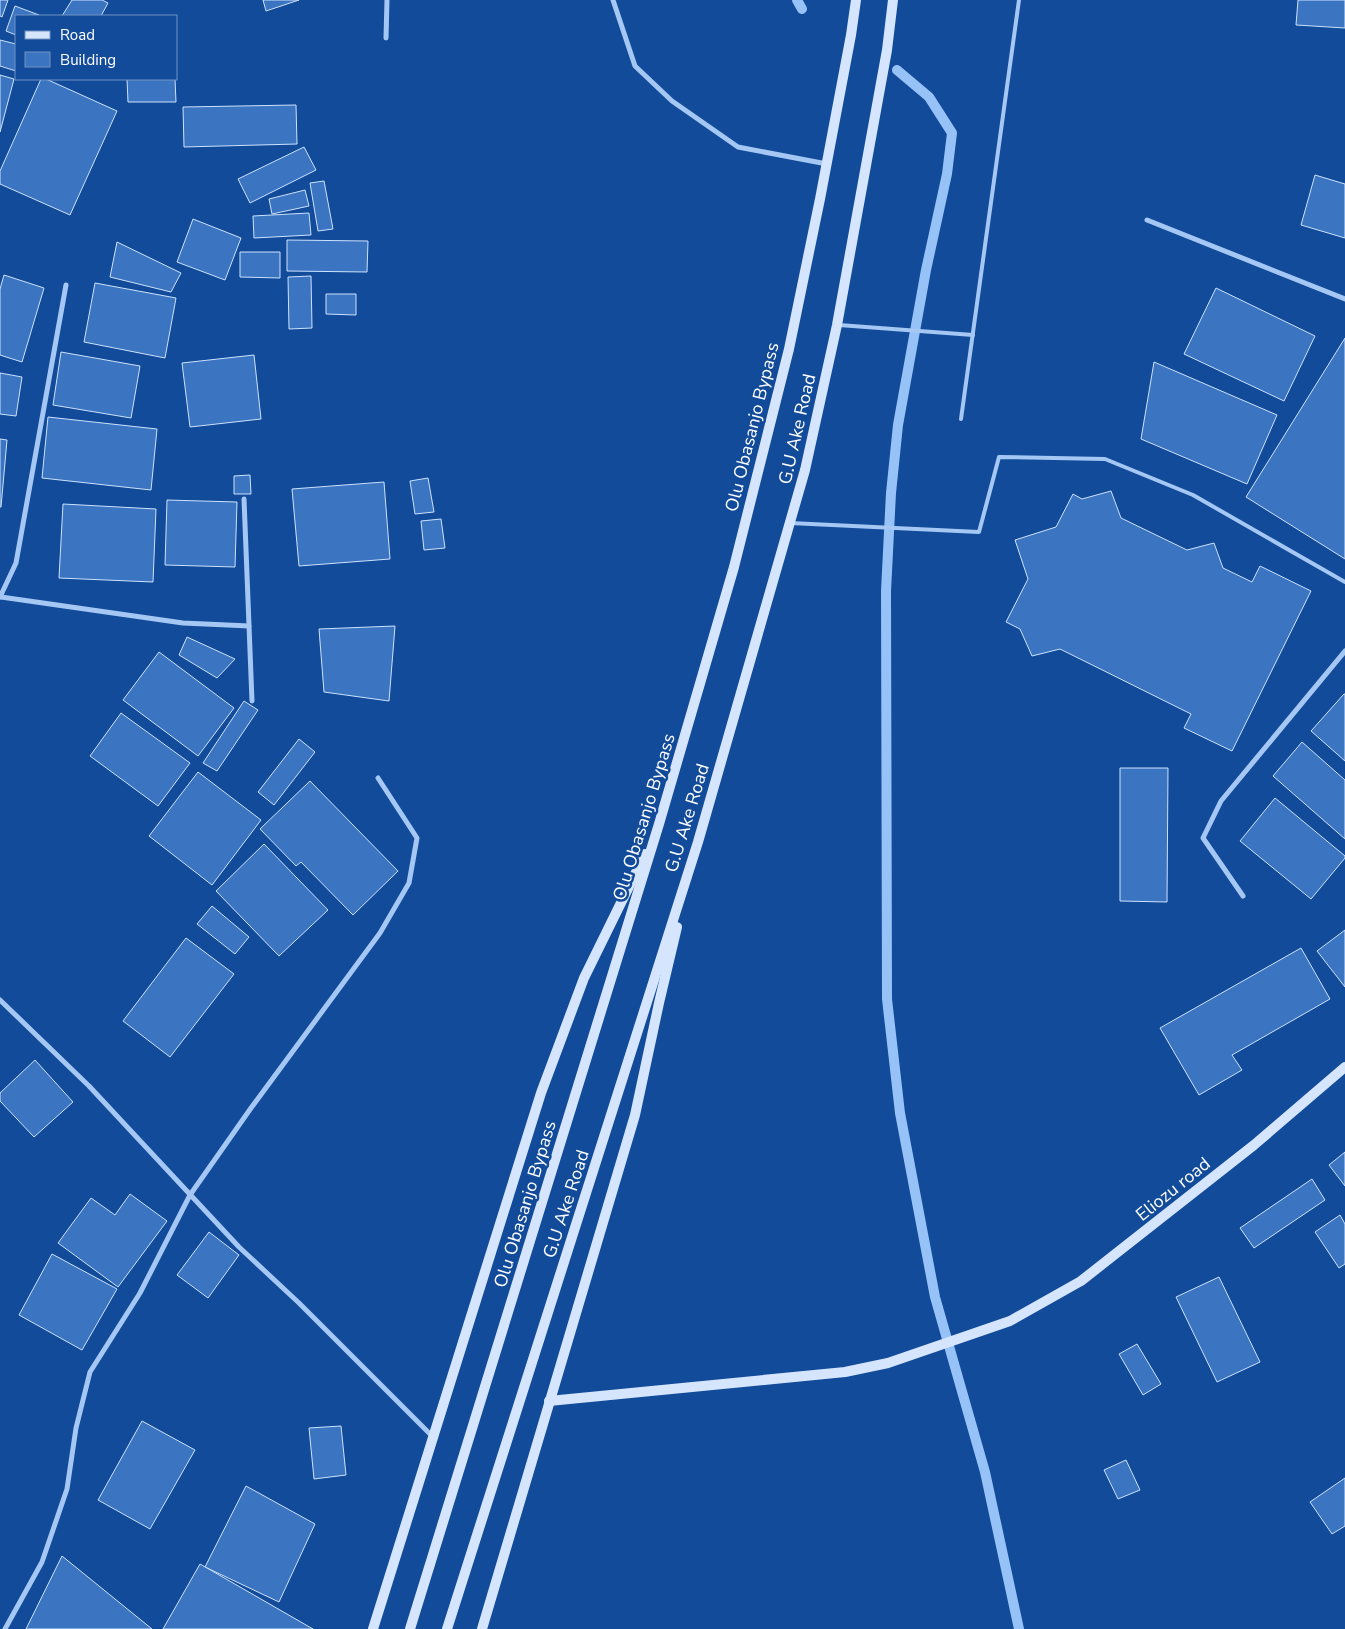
<svg xmlns="http://www.w3.org/2000/svg" width="1345" height="1629" font-family="'Nunito Sans',sans-serif">
	<style>
		.lines { fill: none; stroke-linecap: round; stroke-linejoin: round }
		.stream { stroke: #97c2f7; stroke-width: 10 }
		.building { fill: #3b74c1; stroke: #cde2fd }
		.lane { stroke: #a5c7f4; stroke-width: 4 }
		.street { stroke: #a5c7f4; stroke-width: 5 }
		.secondary { stroke: #d5e5fd; stroke-width: 10 }
		.labels { text-anchor: middle; dominant-baseline: central; stroke-width: 5; stroke-linejoin: round; paint-order: stroke }
		.street-label { font-size: 18px; fill: #fff; stroke: #124b9a }
	</style>
	<rect width="100%" height="100%" fill="#124b9a"/>
	<g class="lines">
		<!-- stream -->
		<g class="stream">
			<path d="M797 0 802 9"/>
			<path d="M897 70 929 97 952 133 947 174 926 270 898 425 891 493 886 591 887 999 900 1113 935 1297 985 1472 1019 1629"/>
		</g>
	</g>
	<!-- building -->
	<g class="building">
		<path d="M0 0H8L2 17 0 16Z"/>
		<path d="M72 0H102L108 3 101 16H62Z"/>
		<path d="M263 0H299L266 11Z"/>
		<path d="M1298 0H1345V28L1296 25Z"/>
		<path d="M15 6 39 15 16 16V35L6 31Z"/>
		<path d="M0 40 16 44V71L0 66Z"/>
		<path d="M0 75 14 79 0 132Z"/>
		<path d="M41 79H46L117 111 70 215 0 184V171Z"/>
		<path d="M127 79H175L176 102H128Z"/>
		<path d="M296 105 297 144 184 147 183 107Z"/>
		<path d="M304 147 316 170 250 203 238 179Z"/>
		<path d="M1315 175 1345 184V238L1301 225Z"/>
		<path d="M324 181 333 229 318 231 310 183Z"/>
		<path d="M305 190 309 206 272 214 269 199Z"/>
		<path d="M309 213 311 235 254 238 253 216Z"/>
		<path d="M193 219 241 238 225 280 177 262Z"/>
		<path d="M287 240 368 241 367 272 287 271Z"/>
		<path d="M117 242 181 273 171 292 110 277Z"/>
		<path d="M240 252H280V278L240 277Z"/>
		<path d="M4 275 44 288 22 362 0 355V289Z"/>
		<path d="M311 276 312 328 289 329 288 277Z"/>
		<path d="M95 283 176 298 165 358 84 342Z"/>
		<path d="M1216 288 1315 336 1284 401 1184 354Z"/>
		<path d="M326 294H356V315L326 314Z"/>
		<path d="M1345 338V559L1246 497Z"/>
		<path d="M61 352 140 366 131 418 53 405Z"/>
		<path d="M254 355 261 419 190 427 182 363Z"/>
		<path d="M1154 362 1277 415 1247 484 1141 439Z"/>
		<path d="M0 373 22 377 16 416 0 414Z"/>
		<path d="M48 417 157 429 151 490 42 478Z"/>
		<path d="M0 439 7 440 1 507H0Z"/>
		<path d="M250 475 251 494H234V476Z"/>
		<path d="M428 478 434 512 415 514 410 481Z"/>
		<path d="M384 482 390 559 299 566 292 489Z"/>
		<path d="M1111 491 1121 518 1187 550 1214 543 1223 568 1252 582 1260 566 1311 591 1232 751 1184 728 1191 714 1060 649 1032 656 1020 629 1006 622 1028 579 1015 540 1056 527 1073 494 1082 499Z"/>
		<path d="M167 500 237 502 235 567 165 565Z"/>
		<path d="M63 504 156 509 153 582 59 578Z"/>
		<path d="M441 519 445 548 424 550 421 521Z"/>
		<path d="M395 626 389 701 324 692 319 629Z"/>
		<path d="M187 637 235 659 217 678 179 655Z"/>
		<path d="M159 652 234 708 198 756 123 700Z"/>
		<path d="M1344 694H1345V761L1311 731Z"/>
		<path d="M244 701 258 710 217 771 203 763Z"/>
		<path d="M121 713 190 763 158 806 90 756Z"/>
		<path d="M299 739 315 752 274 805 258 792Z"/>
		<path d="M1302 742 1345 780V839L1273 776Z"/>
		<path d="M1120 768H1168L1167 902 1120 901Z"/>
		<path d="M198 772 261 820 212 885 149 836Z"/>
		<path d="M310 781 398 871 353 915 301 862 296 866 260 829Z"/>
		<path d="M1275 798 1345 856V858L1311 899 1240 841Z"/>
		<path d="M264 844 328 910 279 956 216 891Z"/>
		<path d="M212 906 249 937 235 954 197 924Z"/>
		<path d="M1345 930V987L1317 951Z"/>
		<path d="M186 938 234 974 170 1057 123 1021Z"/>
		<path d="M1301 948 1330 999 1232 1055 1242 1070 1199 1095 1160 1028Z"/>
		<path d="M35 1060 73 1102 34 1137 0 1101V1093Z"/>
		<path d="M1345 1152V1186L1329 1165Z"/>
		<path d="M1312 1179 1325 1200 1254 1248 1240 1228Z"/>
		<path d="M130 1194 167 1221 118 1287 58 1243 91 1198 115 1215Z"/>
		<path d="M1340 1215 1345 1224V1264L1339 1268 1315 1232Z"/>
		<path d="M209 1232 239 1255 208 1298 177 1275Z"/>
		<path d="M52 1254 117 1289 82 1350 19 1315Z"/>
		<path d="M1219 1277 1260 1362 1217 1382 1176 1297Z"/>
		<path d="M1137 1344 1161 1384 1143 1395 1119 1354Z"/>
		<path d="M142 1421 195 1450 150 1529 98 1500Z"/>
		<path d="M341 1426 346 1475 314 1479 309 1428Z"/>
		<path d="M1126 1460 1140 1490 1118 1499 1104 1470Z"/>
		<path d="M1345 1478V1526L1332 1534 1310 1502Z"/>
		<path d="M246 1486 315 1524 279 1602 205 1567Z"/>
		<path d="M62 1556 152 1629H26Z"/>
		<path d="M200 1564 313 1629H163Z"/>
	</g>
	<g class="lines">
		<!-- lane -->
		<g class="lane">
			<path d="M839 325 973 335"/>
			<path d="M961 419 1019 0"/>
			<path d="M790 523 979 532 999 457 1105 459 1193 495 1345 582"/>
		</g>
		<!-- street -->
		<g class="street">
			<path d="M613 0 635 66 672 101 738 147 827 164"/>
			<path d="M386 38 387 0"/>
			<path d="M1147 220 1345 299"/>
			<path d="M244 499 252 701"/>
			<path d="M0 597 16 563 66 285"/>
			<path d="M1 597 183 623 249 626"/>
			<path d="M1243 896 1203 838 1221 801 1345 651"/>
			<path d="M0 1000 89 1086 239 1247 299 1303 433 1437"/>
			<path d="M5 1629 42 1562 67 1489 76 1428 90 1372 140 1293 190 1195 251 1108 380 933 409 883 417 838 378 778"/>
		</g>
		<!-- secondary -->
		<g class="secondary">
			<path d="M549 1401 845 1372 888 1363 1010 1321 1081 1281 1254 1145 1345 1067"/>
			<path d="M373 1629 541 1093 584 978 645 854"/>
			<path d="M410 1629 659 824 734 567 789 349 820 199 851 35 856 0"/>
			<path d="M447 1629 698 842 805 470 837 325 887 50 893 0"/>
			<path d="M482 1629 635 1115 659 1003 677 927"/>
		</g>
	</g>
	<g class="labels">
		<!-- street labels -->
		<g class="street-label">
			<text transform="translate(752 427) rotate(-76)">Olu Obasanjo Bypass</text>
			<text transform="translate(797 429) rotate(-77)">G.U Ake Road</text>
			<text transform="translate(644 817) rotate(-73)">Olu Obasanjo Bypass</text>
			<text transform="translate(687 818) rotate(-73)">G.U Ake Road</text>
			<text transform="translate(1173 1189) rotate(-39)">Eliozu road</text>
			<text transform="translate(525 1204) rotate(-73)">Olu Obasanjo Bypass</text>
			<text transform="translate(566 1204) rotate(-72)">G.U Ake Road</text>
		</g>
	</g>
	<!-- legend -->
	<rect x="15" y="15" width="162" height="65" fill="#124b9a" stroke="#7193c2"/>
	<rect x="25" y="31" width="25" height="8" fill="#d5e5fd" stroke="#7193c2"/>
	<text x="60" y="40" font-size="15" fill="#ffffff">Road</text>
	<rect x="25" y="52" width="25" height="15" fill="#3b74c1" stroke="#7193c2"/>
	<text x="60" y="65" font-size="15" fill="#ffffff">Building</text>
</svg>
